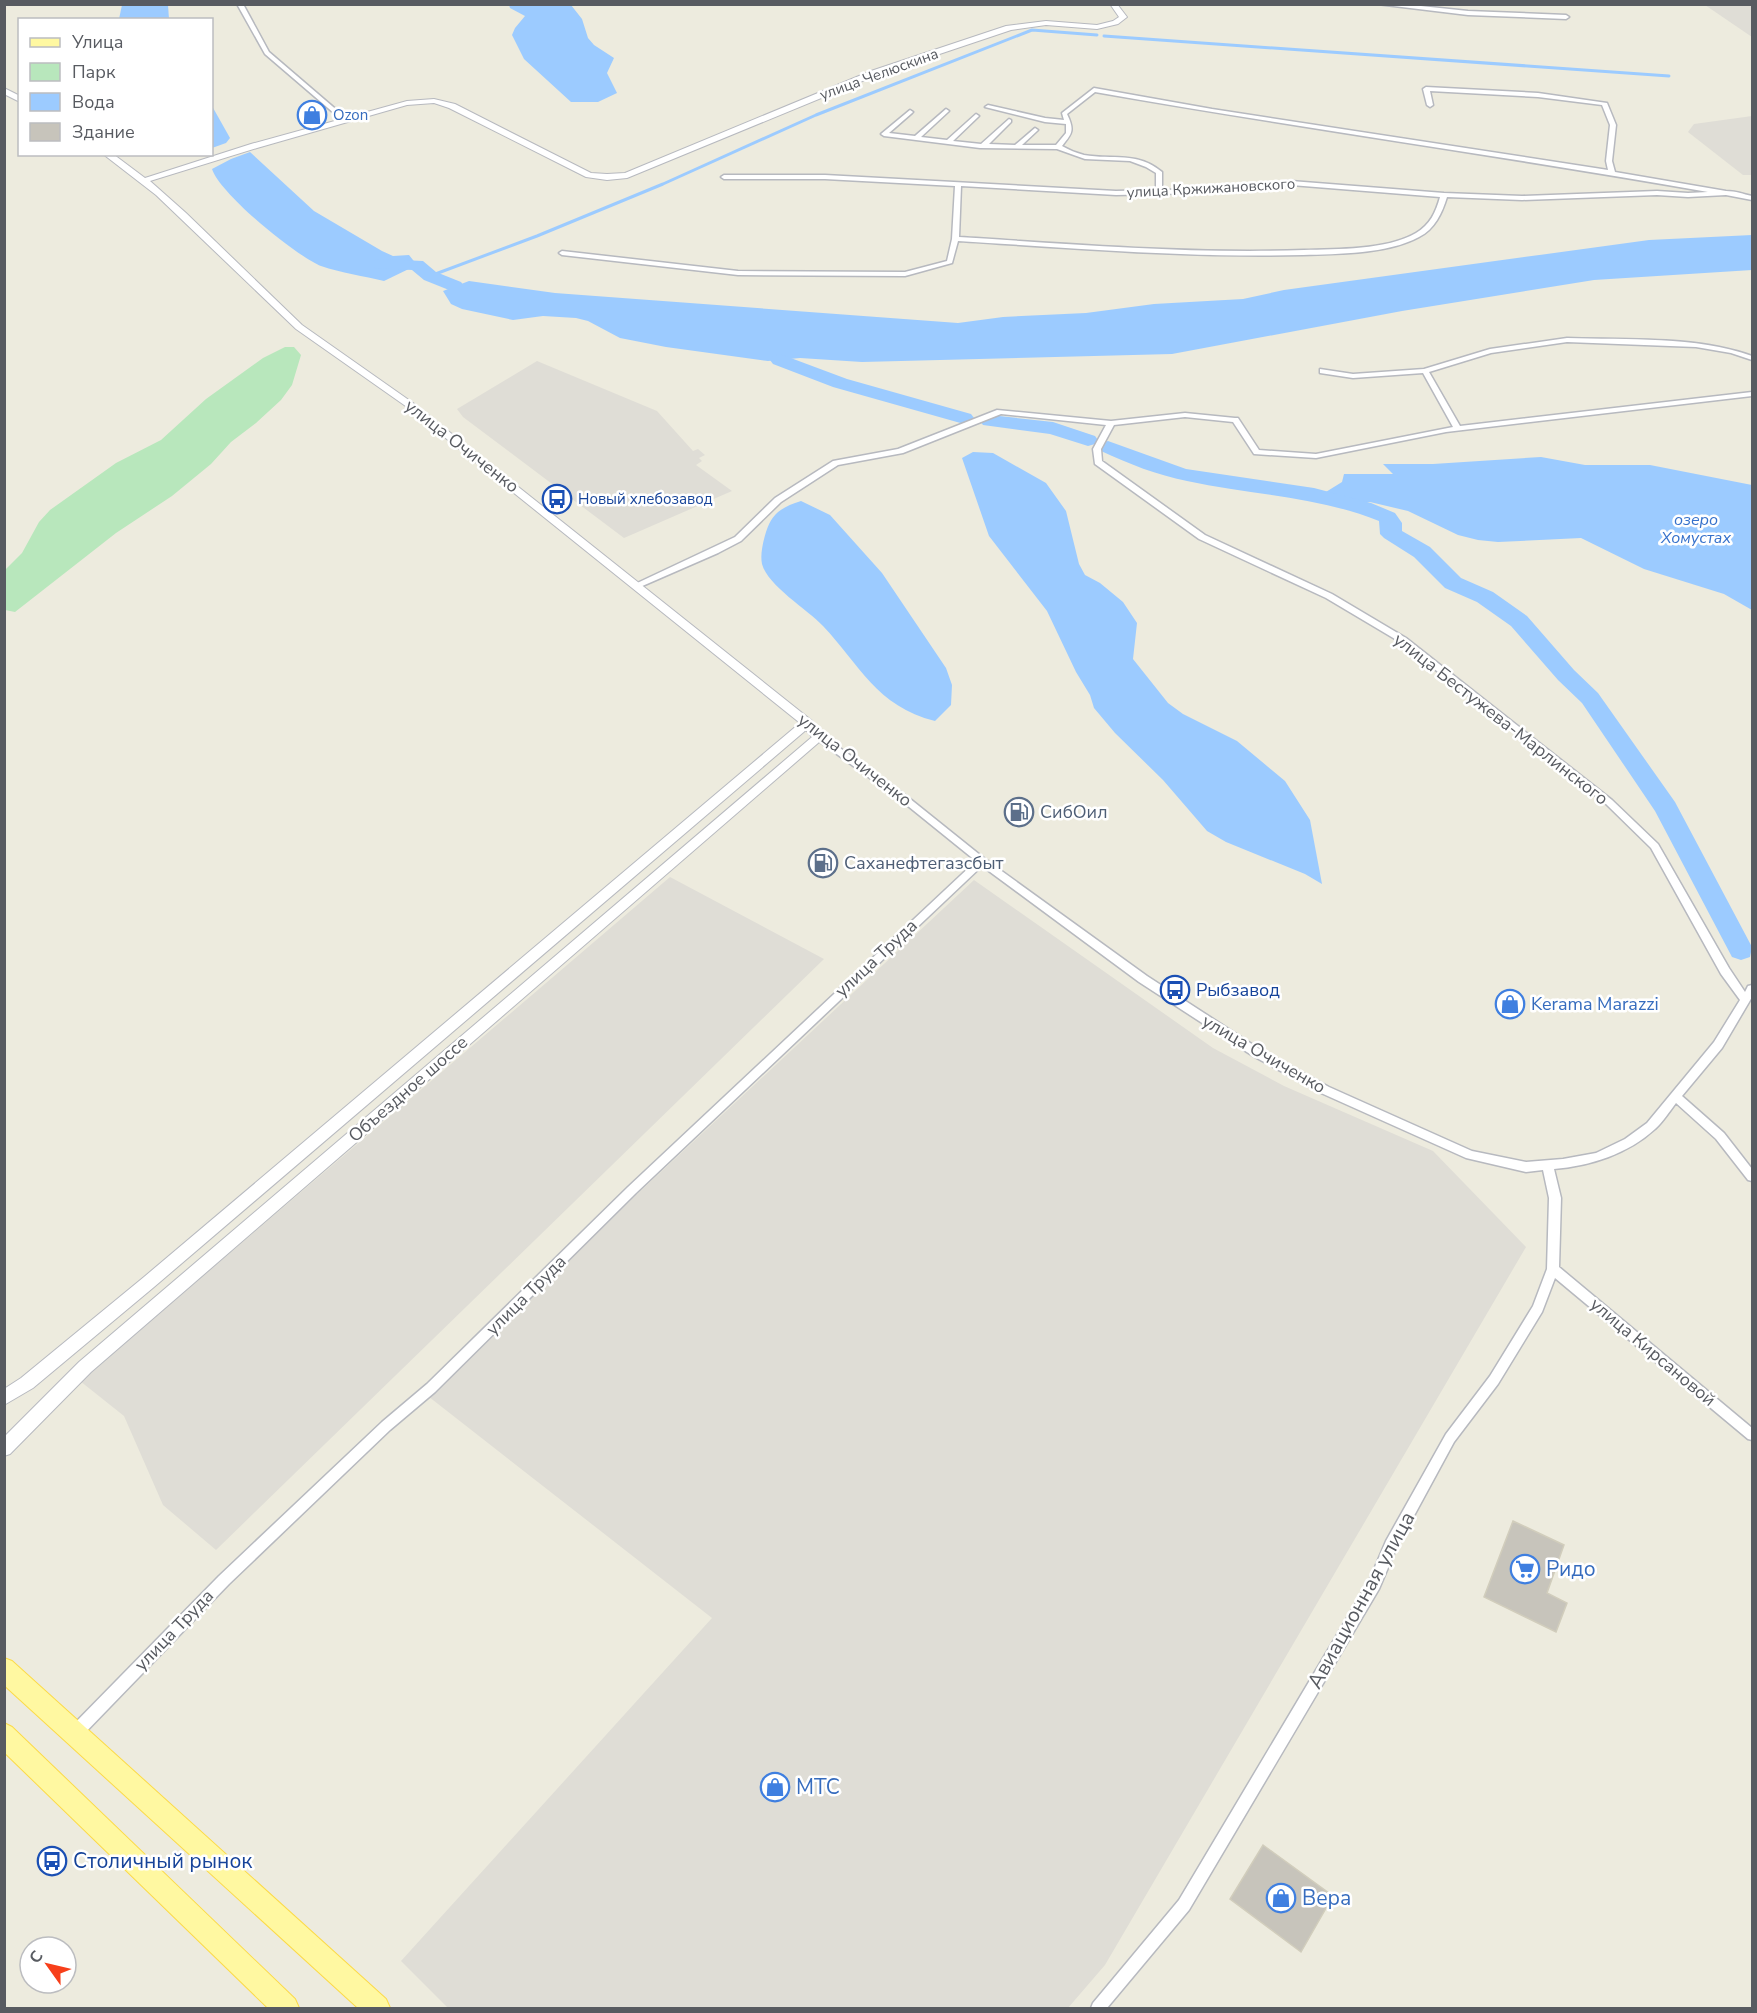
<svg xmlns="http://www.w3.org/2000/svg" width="1757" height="2013" font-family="'Nunito Sans',sans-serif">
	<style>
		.industrial { fill: #dfddd6 }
		.green { fill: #b8e7bc }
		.water { fill: #9ccbff }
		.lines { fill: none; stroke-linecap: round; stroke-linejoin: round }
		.stream { stroke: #9ccbff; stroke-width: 3 }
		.river { fill: #9ccbff; fill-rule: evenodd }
		.building { fill: #c7c4bb; stroke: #d1cdbc; stroke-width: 1.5 }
		.minor-casing { stroke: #b7b9bf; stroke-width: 3 }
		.tertiary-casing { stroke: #b7b9bf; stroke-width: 2 }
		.primary-casing { stroke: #fcda47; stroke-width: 2 }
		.minor { fill: #fff; fill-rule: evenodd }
		.tertiary { fill: #fff; fill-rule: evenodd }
		.primary { fill: #fff8a1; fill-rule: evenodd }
		.labels { text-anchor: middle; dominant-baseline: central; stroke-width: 5; stroke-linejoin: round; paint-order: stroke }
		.far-street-label { font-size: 15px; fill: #585b61; stroke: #fff }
		.far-shop-label { font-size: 15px; fill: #366cbe; stroke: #fff; text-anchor: start }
		.far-transit-label { font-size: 15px; fill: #164399; stroke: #fff; text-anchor: start }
		.far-water-label { font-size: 16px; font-style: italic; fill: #3671cb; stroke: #fff }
		.street-label { font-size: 18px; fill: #585b61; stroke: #fff }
		.service-label { font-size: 18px; fill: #4e5e75; stroke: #fff; text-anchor: start }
		.transit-label { font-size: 18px; fill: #164399; stroke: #fff; text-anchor: start }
		.shop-label { font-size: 18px; fill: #366cbe; stroke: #fff; text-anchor: start }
		.near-shop-label { font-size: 21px; fill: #366cbe; stroke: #fff; text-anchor: start }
		.near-street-label { font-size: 21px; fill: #585b61; stroke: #fff }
		.near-transit-label { font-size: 21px; fill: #164399; stroke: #fff; text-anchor: start }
	</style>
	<rect width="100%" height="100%" fill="#edebde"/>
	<!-- industrial -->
	<g class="industrial">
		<path d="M1705 5H1752V37Z"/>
		<path d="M1752 116V175H1743L1688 132 1694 124Z"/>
		<path d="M537 361 657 411 693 451 698 449 705 455 699 458 702 461 696 465 732 491 624 538 463 417 457 409Z"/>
		<path d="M670 877 824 959 216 1550 163 1505 124 1416 80 1381Z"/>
		<path d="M974 880 1213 1048 1284 1086 1433 1151 1526 1247 1105 1965 1068 2008H448L401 1961 712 1618 424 1393Z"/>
	</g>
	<!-- green -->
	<path class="green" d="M285 347H294L301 355 292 385 281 400 256 423 231 442 211 464 172 496 116 533 15 612 5 610V570L22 553 39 522 50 510 116 463 161 440 206 399 263 358Z"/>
	<!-- water -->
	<g class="water">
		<path d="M122 5H168L169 19H119Z"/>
		<path d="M509 5H571L582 19 588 38 594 45 614 58 607 73 617 93 598 102H571L524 59 512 35 515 28 525 16 510 8Z"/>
		<path d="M212 106 230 138 226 143 212 148Z"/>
		<path d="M250 152 314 211 382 251 393 256 409 255 417 265 384 281C364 276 341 273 321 266 296 256 220 194 212 169L231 159Z"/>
		<path d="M1752 235V270L1594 280 1402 311 1172 354 862 362 800 358 768 361 666 347 620 338 588 321 576 318 543 316 513 320 462 309 451 304 443 291 469 281 555 293 958 323 1003 317 1086 313 1154 304 1243 299 1284 290 1649 240Z"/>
		<path d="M973 452 993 453 1046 483 1066 511 1079 564 1085 575 1100 583 1123 602 1137 623 1133 659 1168 703 1183 714 1237 741 1285 781 1310 820 1322 884 1305 874 1226 842 1207 831 1163 780 1115 733 1094 708 1090 695 1076 672 1047 611 989 536 962 458Z"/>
		<path d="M1541 457 1585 465H1650L1752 485V610L1724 594 1644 569 1581 538 1498 542 1478 540 1458 535 1408 511 1370 502 1336 503 1321 495 1342 482 1344 474H1393L1383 464H1433Z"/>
		<path d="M801 501 830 515 882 573 946 668 952 685 951 705 935 721C876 706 860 665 823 626 807 609 768 586 762 564 760 554 763 542 766 532 772 513 782 507 801 501Z"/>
	</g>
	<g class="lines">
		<!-- stream -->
		<g class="stream">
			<path d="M1104 36 1669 76"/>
			<path d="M430 276 537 236 663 184 816 115 1032 30 1097 35"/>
		</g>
		<!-- river -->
		<g class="river">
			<path d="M381 259 423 261 436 272 461 282 464 286 461 290H449L424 280 412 270 375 268 372 264 375 260Z"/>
			<path d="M780 354 847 379 971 414 974 418 971 422 964 424 833 387 773 364 770 360 773 356Z"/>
			<path d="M990 415 1053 422 1095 436 1098 440 1095 444 1088 446 1050 434 983 425 980 421 983 417Z"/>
			<path d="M1108 441 1186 469 1314 488 1371 503 1395 513 1402 523V531L1430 547 1461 578 1493 592 1527 616 1574 670 1598 693 1675 802 1752 947 1750 957 1741 960 1732 957 1655 811 1582 703 1558 680 1511 626 1477 602 1445 588 1414 557 1384 538 1380 534 1379 521C1317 496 1252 495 1187 481 1157 475 1129 464 1101 451L1098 447 1101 443Z"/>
		</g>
	</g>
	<!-- building -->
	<g class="building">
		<path d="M1513 1521 1564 1545 1547 1593 1567 1603 1556 1632 1484 1597Z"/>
		<path d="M1263 1845 1333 1896 1301 1952 1230 1899Z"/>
	</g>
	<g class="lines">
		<!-- minor casing -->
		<g class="minor-casing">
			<g id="minor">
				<path d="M237 4H243L269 52 346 118V120H342L265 54Z"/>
				<path d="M1377 4H1402L1468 11 1566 15 1569 17 1566 19 1468 15Z"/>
				<path d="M1426 87 1538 93 1607 103 1616 125 1612 161 1615 172 1726 191C1736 191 1743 194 1752 196V200L1726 195 1688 197 1657 195 1522 200 1447 197C1442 213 1435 229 1419 237 1388 254 1338 254 1303 255 1188 258 1073 248 958 241L952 263 905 276 738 275 562 255 559 253 562 251 738 271 905 272 947 261 952 239 955 186 825 179H724L721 177 724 175H825L1116 191 1156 190V173L1146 167 1130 161 1085 159 1057 149 980 148 884 136 881 134 910 110 913 112 912 113 889 133 915 136 946 109 949 111 948 112 921 137 947 140 976 114 979 116 978 117 953 141 981 144 1009 119 1011 120V122L989 144 1015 145 1035 128 1038 130 1037 131 1022 145H1056L1066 133V124L1045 122 985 107 988 105 1045 118 1064 120 1062 113 1094 88 1212 109 1608 170 1606 161 1610 125 1602 105 1538 97 1430 91 1433 105 1430 107 1427 105 1423 89ZM1095 92C1299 128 1504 156 1708 192L1688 193 1657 191 1522 196 1444 193 1291 181 1204 189 1162 190V172C1137 151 1113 160 1084 155 1076 153 1069 150 1062 146 1072 133 1075 131 1067 114ZM1291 185 1440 197C1436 212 1430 225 1416 233 1387 250 1337 249 1304 250 1189 254 1074 244 959 237L961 186 1116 195 1204 193Z"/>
				<path d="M1567 338C1627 340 1696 336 1752 356V360L1731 353 1696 347 1567 342 1491 353 1429 372 1460 426 1752 392V396L1446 432 1316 458 1254 454 1233 422 1185 417 1114 425 1101 449 1102 461 1205 535 1332 594 1406 638 1612 800 1658 844 1729 968 1745 992 1748 986 1752 985V997L1722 1048 1682 1096 1724 1133 1752 1169V1181L1748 1180 1716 1139 1676 1103C1669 1112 1663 1122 1655 1129 1628 1154 1590 1166 1554 1169L1561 1198 1559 1267 1752 1428V1440L1748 1439 1555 1278 1542 1312 1498 1384 1454 1442 1396 1549 1379 1589 1189 1910 1107 2008H1091L1093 2003 1179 1900 1369 1581 1386 1541 1446 1434 1490 1376 1533 1306 1547 1269 1549 1198 1543 1170 1526 1172 1466 1158 1321 1093 1253 1056 1139 982 982 866 636 1193 435 1392 390 1430 229 1584 79 1739 74 1741 69 1739 67 1734 69 1729 219 1576 382 1422 427 1384 628 1187 976 861 903 802 816 739 814 737 816 735H822L909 798 985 859 1147 976 1261 1050 1329 1087 1472 1151 1526 1162 1563 1159 1596 1153 1625 1139 1647 1123 1714 1042 1740 1000 1721 974 1651 848 1606 804 1400 642 1326 598 1199 539 1095 464 1093 449 1106 425 1001 414 903 453 838 465 781 502 741 541 718 553 640 587 637 588 633 585 735 537 775 498 833 461 898 449 997 410 1111 421 1185 413 1235 418H1238L1259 450 1316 454 1453 427 1423 373 1353 378 1320 373V369L1353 374 1424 369 1490 349Z"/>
			</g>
		</g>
		<!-- tertiary casing -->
		<g class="tertiary-casing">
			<g id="tertiary">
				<path d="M1110 4H1117L1127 17 1118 24 1097 29 1046 25 1011 30 877 75 627 178 607 180 586 177 449 108 434 103 407 105 257 148 150 181 186 213 302 325 413 403 811 720 825 737 91 1372 10 1454 4 1456V1437L79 1362 812 737 806 730 154 1287 33 1388 4 1405V1389L21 1378 144 1277 800 723 407 407 296 329 156 195 103 154H113L145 178 251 144 407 101 434 99 455 104 591 173 607 174 625 173 871 71 1006 26 1046 21 1097 25 1113 21 1119 17Z"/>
				<path d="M4 88 20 96V102L4 94Z"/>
			</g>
		</g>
		<!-- primary casing -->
		<g class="primary-casing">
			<g id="primary">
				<path d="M4 1658 12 1661 386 1999 390 2008H358L4 1685Z"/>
				<path d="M4 1723 12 1727 295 1999 299 2008H268L4 1752Z"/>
			</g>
		</g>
		<!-- minor -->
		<use href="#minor" class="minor"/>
		<!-- tertiary -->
		<use href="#tertiary" class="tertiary"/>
		<!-- primary -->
		<use href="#primary" class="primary"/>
	</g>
	<!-- icons -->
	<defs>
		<g id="shop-ring" transform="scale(1.5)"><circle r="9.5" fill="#fff" stroke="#3f7fe0" stroke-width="1.5"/><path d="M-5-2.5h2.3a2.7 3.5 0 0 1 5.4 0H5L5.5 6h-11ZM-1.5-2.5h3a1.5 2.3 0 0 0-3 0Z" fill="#3f7fe0"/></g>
		<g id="bus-ring" transform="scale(1.5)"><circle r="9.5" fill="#fff" stroke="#1a4fb4" stroke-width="1.5"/><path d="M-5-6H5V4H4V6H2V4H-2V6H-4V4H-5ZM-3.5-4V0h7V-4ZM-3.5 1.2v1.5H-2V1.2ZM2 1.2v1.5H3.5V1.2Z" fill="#1a4fb4"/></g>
		<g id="fuel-ring" transform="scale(1.5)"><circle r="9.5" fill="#fff" stroke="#5c6f8a" stroke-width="1.5"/><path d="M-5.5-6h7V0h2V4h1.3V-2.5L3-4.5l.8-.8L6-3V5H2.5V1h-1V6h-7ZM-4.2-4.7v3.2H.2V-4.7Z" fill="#5c6f8a"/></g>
		<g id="supermarket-ring" transform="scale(1.5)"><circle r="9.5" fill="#fff" stroke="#3f7fe0" stroke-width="1.5"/><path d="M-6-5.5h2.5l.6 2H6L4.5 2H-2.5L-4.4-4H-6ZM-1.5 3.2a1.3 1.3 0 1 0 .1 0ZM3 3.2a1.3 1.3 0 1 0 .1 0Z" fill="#3f7fe0"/></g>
	</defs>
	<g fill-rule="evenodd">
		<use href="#shop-ring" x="312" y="115"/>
		<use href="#bus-ring" x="557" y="499"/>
		<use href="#fuel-ring" x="1019" y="812"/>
		<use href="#fuel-ring" x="823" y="863"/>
		<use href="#bus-ring" x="1175" y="990"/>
		<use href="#shop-ring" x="1510" y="1004"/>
		<use href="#supermarket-ring" x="1525" y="1569"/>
		<use href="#shop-ring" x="775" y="1787"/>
		<use href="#bus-ring" x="52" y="1861"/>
		<use href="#shop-ring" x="1281" y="1898"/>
	</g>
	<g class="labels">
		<!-- far-street labels -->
		<g class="far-street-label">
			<text transform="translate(879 74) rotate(-20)">улица Челюскина</text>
			<text transform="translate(1211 188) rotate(-3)">улица Кржижановского</text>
		</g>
		<!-- far-shop labels -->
		<g class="far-shop-label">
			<text x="333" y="115">Ozon</text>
		</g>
		<!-- far-transit labels -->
		<g class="far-transit-label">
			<text x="578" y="499">Новый хлебозавод</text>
		</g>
		<!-- far-water labels -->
		<g class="far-water-label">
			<text x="1696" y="520">озеро<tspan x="1696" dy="18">Хомустах</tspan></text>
		</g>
		<!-- street labels -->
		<g class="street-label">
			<text transform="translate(462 446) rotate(38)">улица Очиченко</text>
			<text transform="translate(1501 719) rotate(38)">улица Бестужева-Марлинского</text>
			<text transform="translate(855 760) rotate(38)">улица Очиченко</text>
			<text transform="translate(876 958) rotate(-43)">улица Труда</text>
			<text transform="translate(1264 1054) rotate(30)">улица Очиченко</text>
			<text transform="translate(408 1089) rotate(-41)">Объездное шоссе</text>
			<text transform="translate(526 1295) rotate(-45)">улица Труда</text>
			<text transform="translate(1653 1352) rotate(40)">улица Кирсановой</text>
			<text transform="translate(174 1630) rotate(-46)">улица Труда</text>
		</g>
		<!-- service labels -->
		<g class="service-label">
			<text x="1040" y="812">СибОил</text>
			<text x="844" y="863">Саханефтегазсбыт</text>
		</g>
		<!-- transit labels -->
		<g class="transit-label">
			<text x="1196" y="990">Рыбзавод</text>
		</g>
		<!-- shop labels -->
		<g class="shop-label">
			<text x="1531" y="1004">Kerama Marazzi</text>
		</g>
		<!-- near-shop labels -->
		<g class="near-shop-label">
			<text x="1546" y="1569">Ридо</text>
			<text x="796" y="1787">МТС</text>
			<text x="1302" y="1898">Вера</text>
		</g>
		<!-- near-street labels -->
		<g class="near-street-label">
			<text transform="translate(1361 1600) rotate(-61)">Авиационная улица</text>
		</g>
		<!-- near-transit labels -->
		<g class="near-transit-label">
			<text x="73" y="1861">Столичный рынок</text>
		</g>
	</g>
	<!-- border -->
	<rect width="1757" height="2013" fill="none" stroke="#585b61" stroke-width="12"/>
	<!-- legend -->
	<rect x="18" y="18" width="195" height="138" fill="#ffffff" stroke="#bcbdc0" stroke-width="1.5"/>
	<rect x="30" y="38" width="30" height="9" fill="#fff8a1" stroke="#bcbdc0" stroke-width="1.5"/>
	<text x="72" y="48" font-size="18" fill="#585b61">Улица</text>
	<rect x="30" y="63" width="30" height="18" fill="#b8e7bc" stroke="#bcbdc0" stroke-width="1.5"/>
	<text x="72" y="78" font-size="18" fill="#585b61">Парк</text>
	<rect x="30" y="93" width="30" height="18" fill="#9ccbff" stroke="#bcbdc0" stroke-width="1.5"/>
	<text x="72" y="108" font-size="18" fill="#585b61">Вода</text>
	<rect x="30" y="123" width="30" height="18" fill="#c7c4bb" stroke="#bcbdc0" stroke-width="1.5"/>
	<text x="72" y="138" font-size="18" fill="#585b61">Здание</text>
	<!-- north arrow -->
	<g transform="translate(48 1965) rotate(304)"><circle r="28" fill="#ffffff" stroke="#bcbdc0" stroke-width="1.5"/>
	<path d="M0-4.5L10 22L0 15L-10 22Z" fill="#f73f1a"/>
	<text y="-9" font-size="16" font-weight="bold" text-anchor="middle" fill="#585b61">С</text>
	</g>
</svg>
